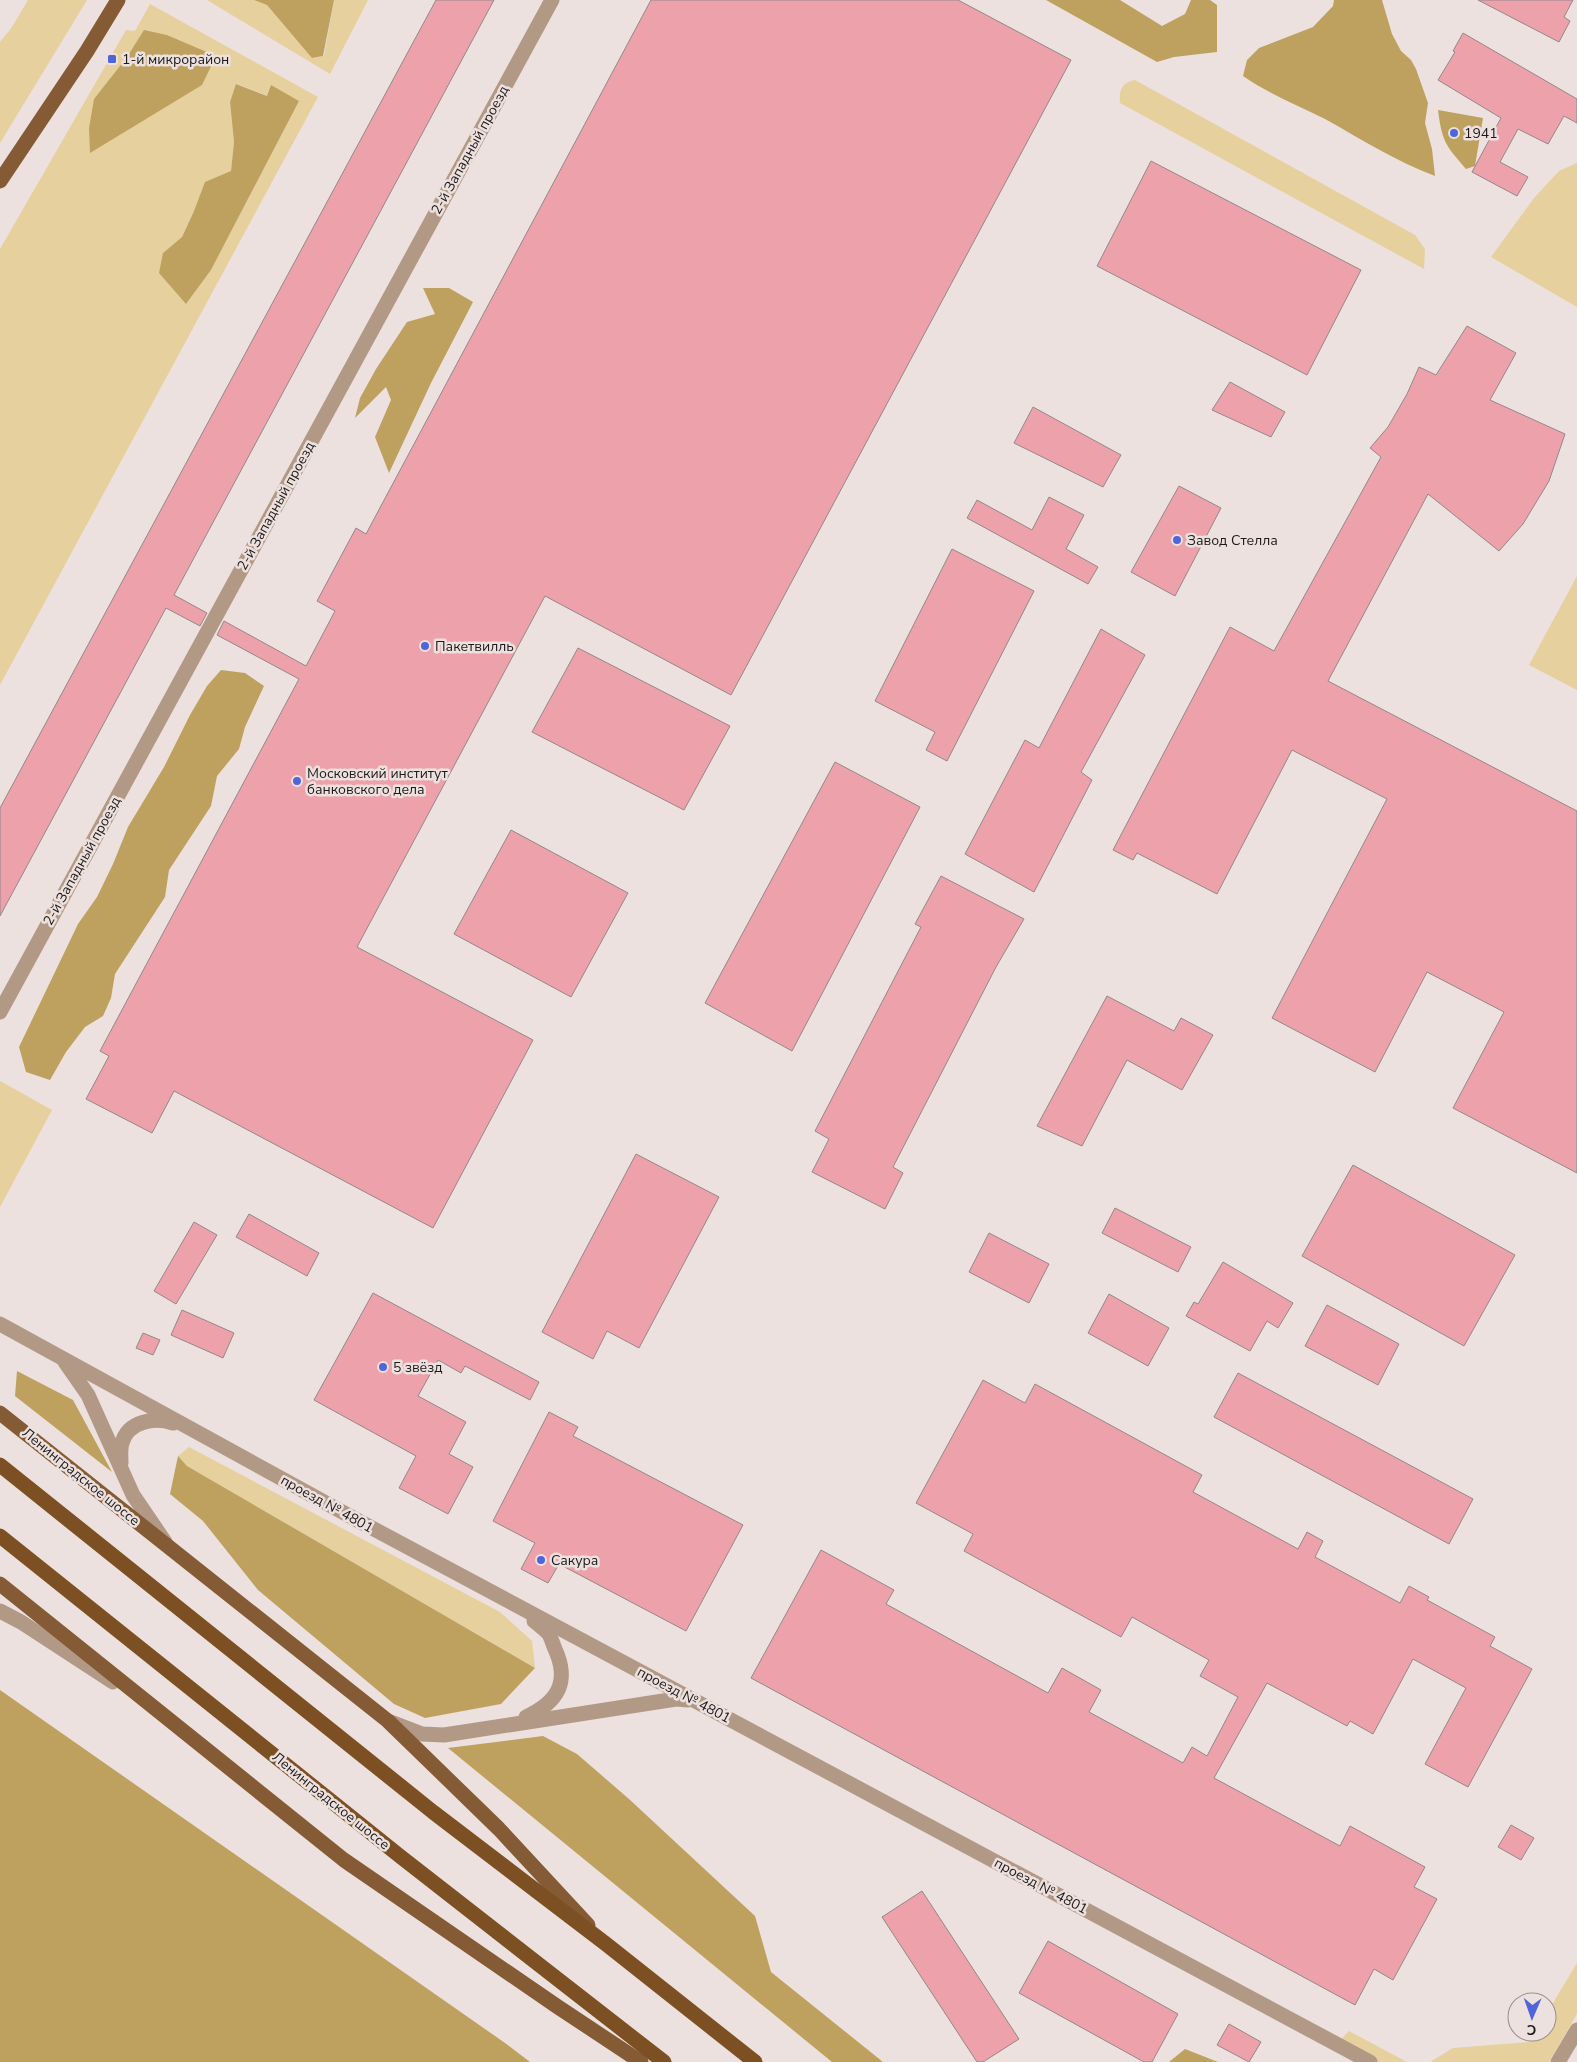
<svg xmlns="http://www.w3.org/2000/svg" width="1577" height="2062" font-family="'Nunito Sans',sans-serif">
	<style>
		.green { fill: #e6d09e; fill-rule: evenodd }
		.forest { fill: #bea15f }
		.building { fill: #eda1aa; stroke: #938889 }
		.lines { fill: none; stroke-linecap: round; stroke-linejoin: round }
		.minor { stroke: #b29985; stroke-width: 15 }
		.tertiary { stroke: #b29985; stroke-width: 15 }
		.primary { stroke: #855b35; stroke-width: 15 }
		.trunk { stroke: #7d5023; stroke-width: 15 }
		.poi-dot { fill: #5165db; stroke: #ece1de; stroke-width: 2 }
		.labels { text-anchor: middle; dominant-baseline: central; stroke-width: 5; stroke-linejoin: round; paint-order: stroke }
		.poi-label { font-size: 14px; fill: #1e1a19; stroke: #ece1de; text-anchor: start }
		.street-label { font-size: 14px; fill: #1e1a19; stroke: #ece1de }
	</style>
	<rect width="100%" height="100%" fill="#ece1de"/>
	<!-- green -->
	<g class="green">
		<path d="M28 0H87L0 143V42L12 27Z"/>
		<path d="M207 0H254L267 5 313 58 324 56 334 0H368L330 74Z"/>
		<path d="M150 4 318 97 0 685V249L126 30 135 31ZM144 31 167 35 216 57H127ZM237 84 268 96 271 86 299 101 211 270 186 304 163 253 182 237 194 211 231 171 234 142 230 102Z"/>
		<path d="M1135 80 1415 235 1425 249 1424 269 1120 103C1119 90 1121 83 1135 80Z"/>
		<path d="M1577 163V307L1491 257 1534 198 1559 171Z"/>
		<path d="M1577 576V690L1529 665Z"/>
		<path d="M0 1081 52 1110 0 1207Z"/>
		<path d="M189 1447 500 1612 532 1641 535 1668 187 1466 178 1456Z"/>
		<path d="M1577 1963V2014L1549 2062H1430L1453 2048 1530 2042 1536 2032H1547V2013Z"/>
		<path d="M1349 2031 1407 2062H1362L1334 2047Z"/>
	</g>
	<!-- forest -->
	<g class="forest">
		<path d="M254 0H334L323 56 312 58 267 5Z"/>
		<path d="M1046 0H1120L1162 26 1185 14 1191 0H1210L1217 5V52L1174 57 1157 62Z"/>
		<path d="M1334 0H1382L1392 34 1401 51 1411 60 1416 69 1428 103 1425 123 1432 149 1435 176C1397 162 1361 139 1325 119 1297 105 1269 94 1243 76L1247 60 1259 48 1313 27 1333 6Z"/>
		<path d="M144 30 167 35 216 56 202 85 90 153 89 128 94 99 127 57Z"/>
		<path d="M236 84 267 96 271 85 299 101 211 270 186 304 159 273 163 253 182 237 194 211 205 182 231 171 234 142 230 102Z"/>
		<path d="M1438 110 1483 118 1475 166 1466 169C1445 145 1442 141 1438 110Z"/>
		<path d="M423 288H449L473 302 431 383 389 473 375 437 391 400 386 387 355 418 360 398 376 369 407 322 435 314Z"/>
		<path d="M221 670 245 673 264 686 245 727 239 749 217 776 211 806 169 870 165 897 115 974 111 998 103 1016 85 1027 66 1052 50 1080 26 1072 19 1047 78 924 97 897 113 864 128 827 164 767 190 715 207 686Z"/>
		<path d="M17 1371 73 1400 112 1472 15 1396Z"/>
		<path d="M178 1456 187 1466 535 1668 501 1704 425 1718 394 1704 258 1590 203 1521 170 1494Z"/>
		<path d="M0 1690 505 2043 530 2062H0Z"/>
		<path d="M543 1736 577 1754 629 1799 755 1916 771 1972 883 2062H832L448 1748Z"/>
		<path d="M1185 2049 1218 2062H1169Z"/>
	</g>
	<!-- building -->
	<g class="building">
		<path d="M436 0H494L174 595 207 613 200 626 166 608 0 916V808Z"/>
		<path d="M651 0H958L1071 60 731 695 545 596 357 947 533 1040 433 1228 174 1091 152 1133 86 1099 109 1056 100 1051 299 679 217 635 224 621 306 666 335 611 317 601 356 528 366 534Z"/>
		<path d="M1478 0H1573L1564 17 1570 21 1559 42Z"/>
		<path d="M1463 33 1577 99V123L1564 116 1548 144 1518 129 1500 162 1528 177 1517 196 1472 172 1501 118 1438 80 1455 52 1453 51Z"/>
		<path d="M1151 161 1361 270 1307 375 1097 266Z"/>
		<path d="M1467 326 1516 353 1490 400 1565 434 1549 481 1523 524 1499 551 1428 494 1328 681 1577 811V1173L1453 1108 1504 1012 1427 972 1375 1072 1272 1018 1387 799 1292 750 1217 894 1137 853 1133 860 1113 850 1230 627 1274 651 1381 457 1370 448 1388 427 1407 394 1419 367 1436 375Z"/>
		<path d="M1230 382 1285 412 1271 437 1212 410Z"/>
		<path d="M1033 407 1121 455 1103 487 1014 443Z"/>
		<path d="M1179 486 1221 508 1175 596 1131 572Z"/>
		<path d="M1049 497 1084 515 1066 549 1098 567 1088 584 967 518 977 500 1032 530Z"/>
		<path d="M952 549 1034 591 947 761 926 750 935 732 875 701Z"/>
		<path d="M1101 629 1145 655 1081 772 1092 780 1034 892 965 854 1025 740 1039 748Z"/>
		<path d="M578 648 730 726 684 810 532 732Z"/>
		<path d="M835 762 920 807 792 1051 705 1003Z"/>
		<path d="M511 830 628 893 571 997 454 934Z"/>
		<path d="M941 876 1024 919 996 967 893 1167 903 1173 885 1209 812 1172 829 1139 815 1131 921 927 915 924Z"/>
		<path d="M1107 996 1174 1031 1181 1018 1213 1035 1182 1090 1127 1060 1082 1146 1037 1126Z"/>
		<path d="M636 1154 719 1197 639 1348 607 1331 593 1359 542 1332Z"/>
		<path d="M1353 1165 1515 1255 1464 1346 1302 1256Z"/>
		<path d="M1115 1208 1191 1247 1178 1272 1102 1233Z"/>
		<path d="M249 1214 319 1253 307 1276 236 1237Z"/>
		<path d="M194 1222 217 1235 176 1304 154 1291Z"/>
		<path d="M989 1233 1049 1264 1029 1303 969 1272Z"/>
		<path d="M1223 1262 1293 1303 1278 1328 1267 1321 1250 1351 1186 1316 1194 1302 1198 1304Z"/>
		<path d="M373 1293 539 1382 530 1400 465 1366 461 1373 438 1360 418 1396 466 1422 449 1454 473 1467 448 1514 399 1488 416 1456 314 1400Z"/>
		<path d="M1109 1294 1169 1328 1148 1366 1088 1333Z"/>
		<path d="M1327 1305 1399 1344 1378 1385 1305 1346Z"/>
		<path d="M182 1310 234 1333 223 1358 171 1335Z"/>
		<path d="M143 1333 160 1340 153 1355 136 1348Z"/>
		<path d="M1238 1373 1473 1499 1449 1544 1214 1417Z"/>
		<path d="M983 1380 1025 1403 1035 1384 1202 1475 1193 1492 1298 1549 1307 1532 1323 1541 1315 1557 1400 1603 1409 1586 1429 1597 1427 1600 1495 1637 1490 1646 1532 1669 1468 1787 1425 1764 1466 1688 1413 1659 1373 1734 1350 1721 1347 1726 1267 1683 1214 1778 1340 1846 1350 1826 1425 1867 1414 1887 1437 1899 1393 1980 1374 1969 1355 2005 751 1678 821 1550 894 1590 886 1604 1048 1693 1062 1668 1101 1690 1089 1712 1183 1763 1192 1747 1207 1756 1238 1697 1200 1676 1209 1660 1132 1617 1121 1637 964 1551 973 1534 916 1503Z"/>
		<path d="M549 1412 578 1427 573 1436 743 1525 686 1631 559 1564 548 1583 521 1569 535 1543 493 1521Z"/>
		<path d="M1511 1825 1534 1838 1521 1860 1498 1847Z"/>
		<path d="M922 1891 1019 2039 983 2062H977L882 1917Z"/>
		<path d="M1048 1941 1178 2014 1152 2062H1144L1019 1993Z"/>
		<path d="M1229 2024 1261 2042 1249 2062 1217 2045Z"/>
	</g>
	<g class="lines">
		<!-- minor -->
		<g class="minor">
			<path d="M0 1012 552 0"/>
			<path d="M0 1324 357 1520 1370 2062"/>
			<path d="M65 1362 88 1395 133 1495 165 1542"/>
			<path d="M121 1463C121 1457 120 1449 122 1443 128 1421 154 1417 173 1423"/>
			<path d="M526 1717C558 1702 570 1682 555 1649 553 1644 551 1638 549 1634 545 1630 539 1625 534 1621"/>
			<path d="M388 1721 422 1734 444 1735 676 1699 688 1700"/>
		</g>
		<!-- tertiary -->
		<g class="tertiary">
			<path d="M0 1611 21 1622 113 1682"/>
			<path d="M1558 2062 1577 2030"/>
		</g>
		<!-- primary -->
		<g class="primary">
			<path d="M0 181 87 51 118 0"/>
			<path d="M0 1413 388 1721 499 1829 588 1925"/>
			<path d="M0 1584 344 1860 558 2007 641 2062"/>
		</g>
		<!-- trunk -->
		<g class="trunk">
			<path d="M0 1465 433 1812 606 1944 755 2062"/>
			<path d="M0 1536 401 1857 664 2062"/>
		</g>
	</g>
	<!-- markers -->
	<g class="poi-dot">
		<rect x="107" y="54" width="10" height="10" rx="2.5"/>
		<circle cx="1454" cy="133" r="5"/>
		<circle cx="1177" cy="540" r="5"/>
		<circle cx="425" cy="646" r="5"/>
		<circle cx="297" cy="781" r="5"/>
		<circle cx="383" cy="1367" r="5"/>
		<circle cx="541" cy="1560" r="5"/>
	</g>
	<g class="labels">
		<!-- poi labels -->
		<g class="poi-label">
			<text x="122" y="59">1-й микрорайон</text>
			<text x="1464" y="133">1941</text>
			<text x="1187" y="540">Завод Стелла</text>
			<text x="435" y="646">Пакетвилль</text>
			<text x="307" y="773">Московский институт<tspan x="307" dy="16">банковского дела</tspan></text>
			<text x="393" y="1367">5 звёзд</text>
			<text x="551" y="1560">Сакура</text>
		</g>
		<!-- street labels -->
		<g class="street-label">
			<text transform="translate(470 150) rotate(-61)">2-й Западный проезд</text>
			<text transform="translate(276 506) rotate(-61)">2-й Западный проезд</text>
			<text transform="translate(82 861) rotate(-61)">2-й Западный проезд</text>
			<text transform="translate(81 1477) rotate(39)">Ленинградское шоссе</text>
			<text transform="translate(327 1504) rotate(29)">проезд № 4801</text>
			<text transform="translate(684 1695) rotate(28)">проезд № 4801</text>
			<text transform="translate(331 1801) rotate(39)">Ленинградское шоссе</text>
			<text transform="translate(1041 1886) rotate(28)">проезд № 4801</text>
		</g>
	</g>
	<!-- north arrow -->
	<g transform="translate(1532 2017) rotate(182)"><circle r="24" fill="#ece1de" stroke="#9a918f"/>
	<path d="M0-4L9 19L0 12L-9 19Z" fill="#5165db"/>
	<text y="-8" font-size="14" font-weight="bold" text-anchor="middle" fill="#1e1a19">С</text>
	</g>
</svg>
